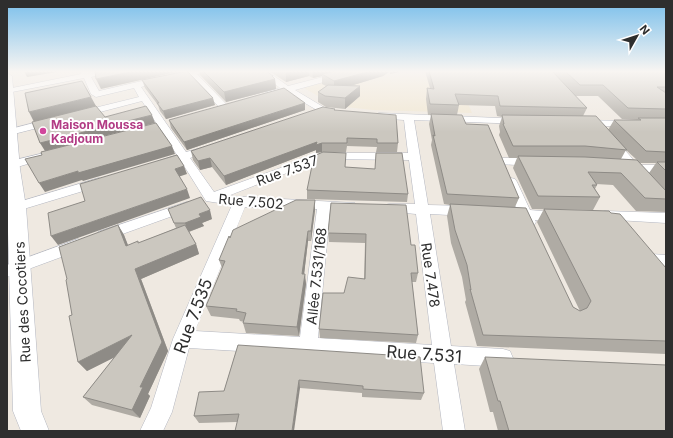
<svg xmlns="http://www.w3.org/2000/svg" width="673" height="438" font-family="Inter,sans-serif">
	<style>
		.education { fill: #f0e6d1 }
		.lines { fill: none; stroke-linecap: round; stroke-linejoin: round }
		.minor-casing { stroke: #b4b7c1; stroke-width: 1 }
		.tertiary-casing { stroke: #b4b7c1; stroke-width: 1 }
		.minor { fill: #fff; fill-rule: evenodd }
		.tertiary { fill: #fff; fill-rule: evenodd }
		.wall { fill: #afaba4; fill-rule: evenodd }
		.shaded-wall { fill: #8e8b86 }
		.building { fill: #cbc7bf; stroke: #8e8b86 }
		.hotel-dot { fill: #d1479c; stroke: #fff; stroke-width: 1.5 }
		.labels { text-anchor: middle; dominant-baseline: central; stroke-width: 4; stroke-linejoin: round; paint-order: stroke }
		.far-hotel-label { font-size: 12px; font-weight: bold; fill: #b23c85; stroke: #fff; text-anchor: start }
		.street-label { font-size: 14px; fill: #2e2e2e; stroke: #fff }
		.near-street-label { font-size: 17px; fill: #2e2e2e; stroke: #fff }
	</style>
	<rect width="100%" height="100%" fill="#efe9e1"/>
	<!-- education -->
	<path class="education" d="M361 71H454L472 113 373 110 336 106 302 87Z"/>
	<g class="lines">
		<!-- minor casing -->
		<g class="minor-casing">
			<g id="minor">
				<path d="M80 71H88L89 72 111 71 110 73 91 77 99 91 146 80 149 81 150 83 149 85 141 87 186 152 208 146 214 149 212 151 190 158 214 192 322 153H408L404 120 376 118 374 116 376 114 379 113 524 119 525 121 524 123 520 124 414 120 428 205 468 206 473 208 475 211 473 214 468 216 430 214 451 346 503 349 510 351 513 358 510 365 503 367 454 364 465 431H443L434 363 189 348 172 412 163 431H140L151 408 173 339 232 205 206 201 181 161 162 167 158 165 156 163 158 161 177 155 142 101 81 117 76 114 78 112 139 97 134 88 96 97 91 94 84 78 7 93V89L81 74ZM323 159 409 160 415 204H389L384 205 382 208 384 211 416 214 432 345 318 338 330 210 355 209 357 206 355 203 228 196ZM245 207 317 209 300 337 195 331Z"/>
				<path d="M185 71H204L203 73 197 74 228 106 230 108 228 110H222L189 76 172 80 168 77 169 75Z"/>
				<path d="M258 71H267L288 86 346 71H357L356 73 295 90 325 108 327 110 322 113 286 92 269 97 266 96 264 94 266 92 280 88Z"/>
				<path d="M53 118 57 119 58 121 57 123 10 135 7 134V130Z"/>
				<path d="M582 120 666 122V128L578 125 577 123Z"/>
				<path d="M611 138 615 139 638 165H666V173L644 172 643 176C638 177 635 176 631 172L624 171 622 168 626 165 606 141Z"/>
				<path d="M44 153 48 154 50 156 48 158 7 170V162Z"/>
				<path d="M503 158H534L538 160 540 162 538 164 534 166 499 164 497 162 499 160Z"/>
				<path d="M99 178 103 179 105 182 103 185 17 211 12 210 10 207 12 204Z"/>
				<path d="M511 178 515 179 517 182 530 210 565 213 567 216 565 219 560 221 535 220 536 222 534 225 529 227 524 225 521 219 506 217 504 214 506 211 517 210 505 182 507 179Z"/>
				<path d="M187 202 192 203 194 206 192 209 103 241 98 240 96 236 98 232Z"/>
				<path d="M605 211 666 213V223L600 219 598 216 600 213Z"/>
				<path d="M78 239 83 241 86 245 83 249 7 277V265Z"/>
				<path d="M651 254 666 255V267L645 264 643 260 645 256Z"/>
			</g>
		</g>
		<!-- tertiary casing -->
		<g class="tertiary-casing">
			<path id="tertiary" d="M7 73 12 76 20 169 26 207 41 411 49 431H21L13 411 7 195Z"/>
		</g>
		<!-- minor -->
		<use href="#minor" class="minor"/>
		<!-- tertiary -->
		<use href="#tertiary" class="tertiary"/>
	</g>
	<!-- wall -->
	<g class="wall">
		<path d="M199 71H266L275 79 276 89 226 102 200 75Z"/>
		<path d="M269 71H403L390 74V71L383 76 353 85 360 86V96L345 109 326 107 318 102V92L326 86 322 84V76L313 78 309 76 286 82Z"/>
		<path d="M425 71H666V212L636 211 613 185 596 184 597 185 595 189 600 197 593 210 532 209 513 168 517 158H509L499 135 500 132 499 126 502 117 497 116 495 106 459 105 457 115 466 124 519 198 515 207 573 307 580 311 537 222 544 209 611 213 666 268V354L477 346 465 302 466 300 462 277 451 243 447 216 450 205 444 204 431 145 432 140 429 124 431 115H428L426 99 427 88H430ZM575 96H598L622 119 637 120H614L608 130 583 116 587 108ZM626 150 637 160 621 159ZM639 163H656L649 173Z"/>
		<path d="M142 80 215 105 166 119 160 111 158 105 145 88Z"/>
		<path d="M305 103V110L187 150 171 128 169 120Z"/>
		<path d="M335 110 398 143 397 152H376L377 147 347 146 346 152H322L316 153V150L226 185 212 167 200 170 193 160 191 151Z"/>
		<path d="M345 167 408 194 407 202 307 199V190Z"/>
		<path d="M331 203 411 245 418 273 416 282H412L418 335 416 343 320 338 319 329 344 293 364 279 365 243 329 242 328 233Z"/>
		<path d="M168 209 212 219 202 223 204 226 189 232 196 244 199 254 141 279 168 351 148 394 150 396 140 418 92 405 83 397 115 357 87 371 78 362 72 315 67 279 118 225 124 235 128 245 139 243 176 228Z"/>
		<path d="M315 210 311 241H308L304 274 306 284 299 336 246 333 243 323 244 322 240 321 239 319 211 316 206 306 222 268 219 260 230 238Z"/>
		<path d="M238 345 424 393 421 400 362 397V393L300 388 237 422 199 423 194 416 224 391Z"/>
		<path d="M485 357 666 431H498L493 412H490L479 369Z"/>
	</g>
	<!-- shaded-wall -->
	<g class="shaded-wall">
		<path d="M24 71H63L27 77Z"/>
		<path d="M135 71H181L101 89 96 79Z"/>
		<path d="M294 71H309V76L286 82V73Z"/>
		<path d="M312 71H342L322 74V76L313 78Z"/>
		<path d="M371 71H390L383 76 334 91V81Z"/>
		<path d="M391 71H403L390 74Z"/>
		<path d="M273 76 274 79H275L276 89 226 102 224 92Z"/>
		<path d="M360 86V96L345 109V98Z"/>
		<path d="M91 97 96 106 34 122 29 112Z"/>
		<path d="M213 98 215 105 166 119 163 111Z"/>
		<path d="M305 103V110L187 150 184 142Z"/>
		<path d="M152 115 155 123 45 151 40 143Z"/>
		<path d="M317 142 322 143V152L316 153V150L226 185 224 176Z"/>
		<path d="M172 146 175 154 83 181 82 180 45 192 39 183 78 171Z"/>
		<path d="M210 158 212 167 200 170 198 161Z"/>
		<path d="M184 166 187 174 178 177 175 169Z"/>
		<path d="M187 189 190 198 58 245 51 236Z"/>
		<path d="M315 200V210L311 241V231Z"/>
		<path d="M210 210 212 219 202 223 204 226 188 232 185 223 199 214Z"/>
		<path d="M118 225 124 235 132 256 126 246Z"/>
		<path d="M308 231V241L303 284 302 274Z"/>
		<path d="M196 244 199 254 141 279 168 351 148 394 150 396 140 418 132 410 140 387 135 269Z"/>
		<path d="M305 274 306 284 299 336 297 327Z"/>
		<path d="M132 335 139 345 87 371 78 362Z"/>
		<path d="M299 380 300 388 294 431H292Z"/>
	</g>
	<!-- building -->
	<g class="building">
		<path d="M95 71H135L96 79Z"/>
		<path d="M187 71 213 98 163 111 157 103H159L142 80Z"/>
		<path d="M203 71H266L273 76H272L275 79 224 92Z"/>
		<path d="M282 71H294L286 73Z"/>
		<path d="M336 71H371L334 81 322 74Z"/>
		<path d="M429 71H552L587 108 500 106 498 96 455 94 459 105 430 104 427 88 434 89Z"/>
		<path d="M565 71H666V87H657L666 93V109L628 108 603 85H580Z"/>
		<path d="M82 81 91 97 29 112 25 93Z"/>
		<path d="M328 85 360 86 345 98 325 96 318 92Z"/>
		<path d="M284 88 305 103 184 142 169 120Z"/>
		<path d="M96 106 105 117 146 106 152 115 40 143 32 122Z"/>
		<path d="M323 107 335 109 334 110 396 115 398 143H377V139L347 138V143H322L316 145 317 142 224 176 210 158 198 161 191 151Z"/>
		<path d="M431 114 462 115 466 124 488 125 519 198 447 194 433 135 435 136Z"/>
		<path d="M502 115 596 116 627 150 585 146H513L503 124H504Z"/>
		<path d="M638 118H666V152L646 151 614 120H641Z"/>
		<path d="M156 123 172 146 78 173V171L39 183 25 159 42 155 41 152Z"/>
		<path d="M323 152 346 153 345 167 375 169 376 153H402L408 194 307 190 314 156Z"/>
		<path d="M177 155 184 166 175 169 187 189 51 236 48 213 85 201 80 184Z"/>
		<path d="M518 156 585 157 637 160 666 191V199L645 198 621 173 588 172 597 185H592L600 197 538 196Z"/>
		<path d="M657 162H666V171Z"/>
		<path d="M201 197 210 210 199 214 201 217 185 223H174L168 209Z"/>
		<path d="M296 200H315L311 231H308L302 274H305L297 327 243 323 246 313 236 311 237 309 206 306 225 261 219 260 229 236 230 238 233 230Z"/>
		<path d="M331 203 406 205 411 245H415L418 273H411L418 335 319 329 323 293H344L348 277 365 279 366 234 328 233Z"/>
		<path d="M450 204 526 208 573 307 580 311 587 308 591 301 544 209 609 211 611 213 620 214 666 268V341L483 335 470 289 471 290 467 265 455 230Z"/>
		<path d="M118 225 126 246 138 241V243L185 225 196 244 135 269 162 342 140 387H143L132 410 83 397 132 335 78 362 69 316 72 315 66 280 67 279 59 247Z"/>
		<path d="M238 345 420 357 424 393 363 389V386L299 380 292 431H235L239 414 194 416 199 392 224 391Z"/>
		<path d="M485 357 666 365V431H509L500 401H498Z"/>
	</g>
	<!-- sky -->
	<linearGradient id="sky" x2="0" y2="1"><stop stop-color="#7abfeb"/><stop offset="0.54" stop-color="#f8f5f2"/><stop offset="1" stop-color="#f8f5f2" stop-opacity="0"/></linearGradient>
	<rect width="673" height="132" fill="url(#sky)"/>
	<!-- markers -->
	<circle class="hotel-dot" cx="43" cy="131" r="4"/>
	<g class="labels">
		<!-- far-hotel labels -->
		<g class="far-hotel-label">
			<text x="51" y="124">Maison Moussa<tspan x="51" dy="14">Kadjoum</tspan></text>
		</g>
		<!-- street labels -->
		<g class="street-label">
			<text transform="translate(287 170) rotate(-20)">Rue 7.537</text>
			<text transform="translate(251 201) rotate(5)">Rue 7.502</text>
			<text transform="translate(431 275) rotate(82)">Rue 7.478</text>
			<text transform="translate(316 276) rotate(-84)">Allée 7.531/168</text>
			<text transform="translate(22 302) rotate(-93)">Rue des Cocotiers</text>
		</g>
		<!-- near-street labels -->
		<g class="near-street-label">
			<text transform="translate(193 316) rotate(-69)">Rue 7.535</text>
			<text transform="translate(424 354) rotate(4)">Rue 7.531</text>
		</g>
	</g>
	<!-- border -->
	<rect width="673" height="438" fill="none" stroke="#2e2e2e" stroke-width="16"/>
	<!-- north arrow -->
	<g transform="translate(637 36) rotate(51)" stroke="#ffffff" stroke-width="3" paint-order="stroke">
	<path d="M0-3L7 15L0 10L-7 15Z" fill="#2e2e2e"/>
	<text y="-6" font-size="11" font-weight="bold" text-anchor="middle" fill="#2e2e2e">N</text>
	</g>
</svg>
